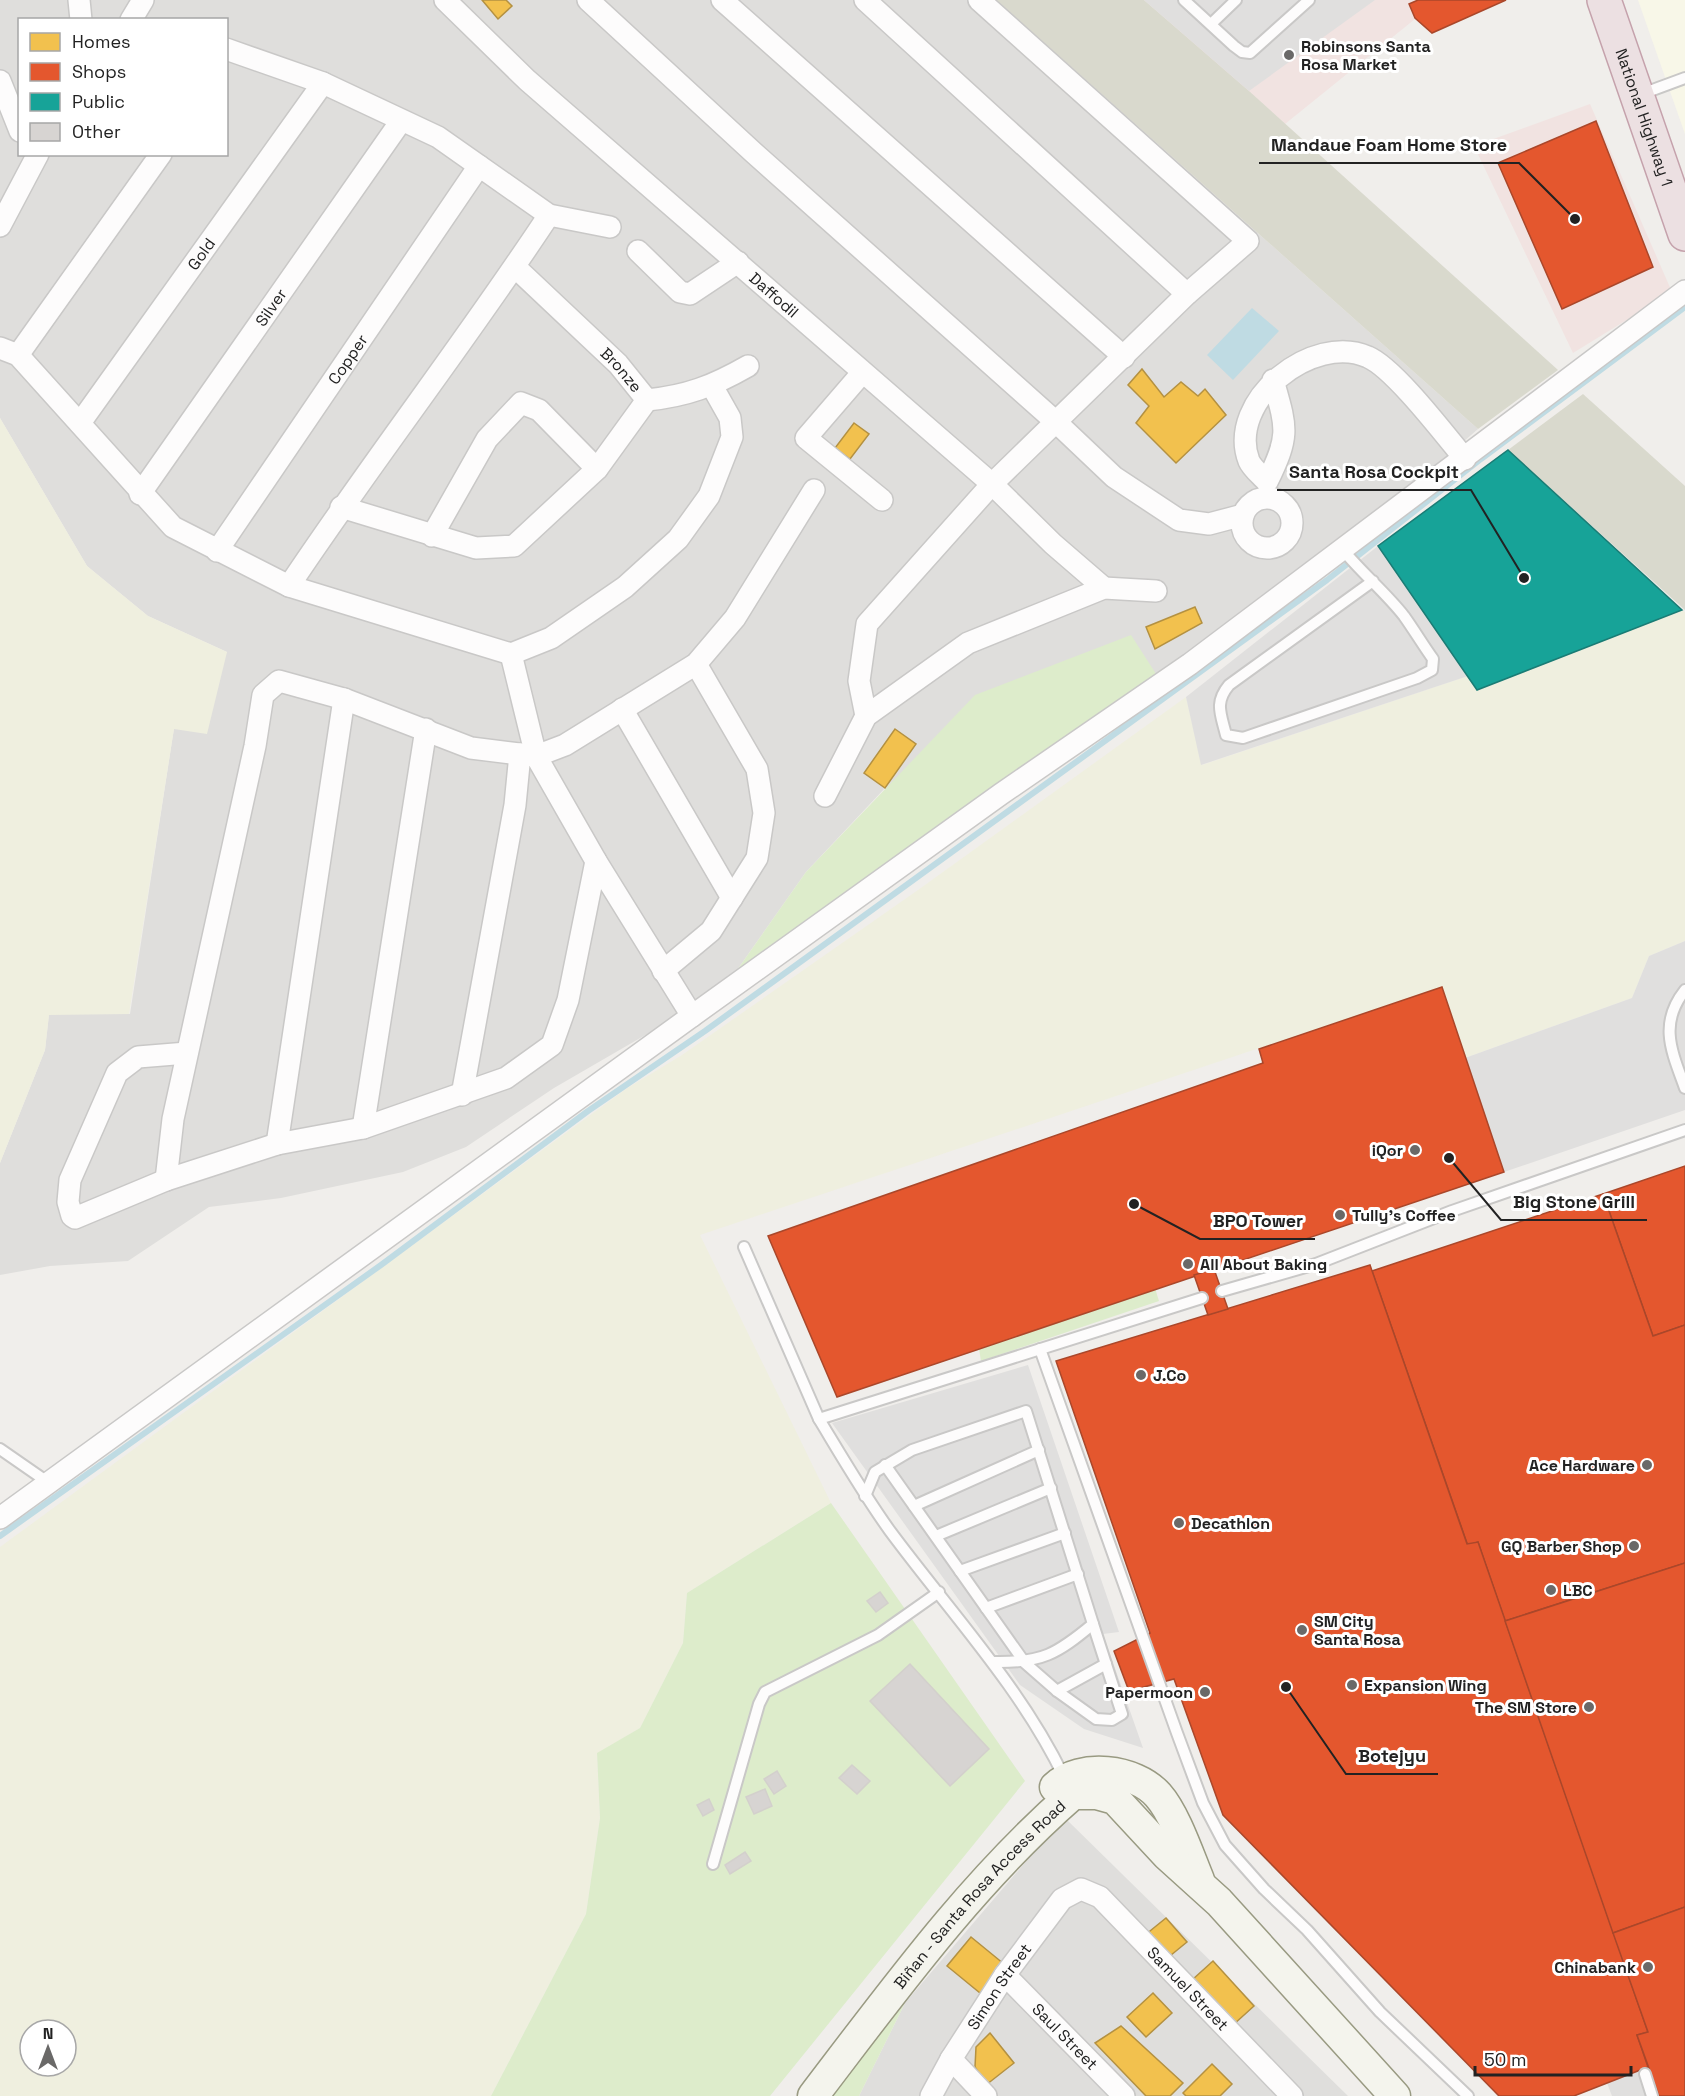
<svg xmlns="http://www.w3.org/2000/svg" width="1685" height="2096" font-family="'Space Grotesk',sans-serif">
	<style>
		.residential { fill: #dfdedc; fill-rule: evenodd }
		.commercial { fill: #f1e3e1 }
		.education { fill: #f8f7e8 }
		.construction { fill: #d9d9cd }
		.farmland { fill: #efefdf; fill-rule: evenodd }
		.grass { fill: #ddeccb }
		.parking { fill: #e0dfde }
		.water { fill: #bfdbe3 }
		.homes { fill: #f2c14e; stroke: #b49141; stroke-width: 1.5 }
		.shops { fill: #e4572e; stroke: #aa472a; stroke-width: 1.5 }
		.public { fill: #17a398; stroke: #1a7c75; stroke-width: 1.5 }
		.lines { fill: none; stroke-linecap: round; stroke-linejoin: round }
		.stream { stroke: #bfdbe3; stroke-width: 6 }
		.building { fill: #d7d4d2; stroke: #d3d0cc; stroke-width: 1.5 }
		.lane-casing { stroke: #c9c8c7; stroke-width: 14 }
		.street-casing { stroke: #c9c8c7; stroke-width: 24 }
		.secondary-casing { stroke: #999a82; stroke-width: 33 }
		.highway-casing { stroke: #c5a2ac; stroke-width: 36 }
		.lane { stroke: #fdfcfc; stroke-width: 10 }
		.street { stroke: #fdfcfc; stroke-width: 21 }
		.secondary { stroke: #f4f4ed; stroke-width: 30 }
		.highway { stroke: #ece0e2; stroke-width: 33 }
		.poi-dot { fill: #6a6968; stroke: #fff; stroke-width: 2 }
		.labels { text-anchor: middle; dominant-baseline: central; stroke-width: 6; stroke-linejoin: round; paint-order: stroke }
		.poi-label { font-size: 16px; font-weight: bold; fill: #222; stroke: #fff; text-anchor: start }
		.street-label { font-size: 16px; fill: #222; stroke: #fff }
		.leader { fill: none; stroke: #222; stroke-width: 2 }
		.callout-dot { fill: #222; stroke: #fff; stroke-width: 2 }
		.callout-label { font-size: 18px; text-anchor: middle; font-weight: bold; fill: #222; stroke: #fff; stroke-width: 6; stroke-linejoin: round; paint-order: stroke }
	</style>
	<rect width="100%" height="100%" fill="#f0eeeb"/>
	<!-- residential -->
	<g class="residential">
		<path d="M0 0H996L1478 429 1417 482 1158 677 885 788 806 872 723 990 554 1088 466 1147 403 1172 281 1198 209 1207 128 1261 50 1266 0 1275V1163L45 1050 49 1014H130L174 728 227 652 148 616 87 566 0 418ZM20 20H226V154H20Z"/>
		<path d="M1064 1817 1348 2096H859L905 2003Z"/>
	</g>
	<!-- commercial -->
	<g class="commercial">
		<path d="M1144 0H1506L1432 33 1415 19 1285 124Z"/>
		<path d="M1590 104 1672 292 1573 353 1474 146Z"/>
	</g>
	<!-- education -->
	<path class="education" d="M1638 0H1685V134Z"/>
	<!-- construction -->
	<g class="construction">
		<path d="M996 0H1144L1249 91 1558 370 1478 429Z"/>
		<path d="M1583 394 1685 486V610L1508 450Z"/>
	</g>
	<!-- farmland -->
	<g class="farmland">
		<path d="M0 418 87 566 148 616 227 652 207 734 174 729 129 1014 49 1015 45 1050 0 1163Z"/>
		<path d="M1682 610 1685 612V941L1649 956 1632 998 1465 1058 1442 987 700 1235 831 1503 687 1593 683 1643 640 1728 597 1754 600 1818 586 1914 491 2096H0V1547L626 1089 682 1055 918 890 1186 697 1202 765 1468 676 1478 690ZM30 2030H66V2066H30Z"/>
	</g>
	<!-- grass -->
	<g class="grass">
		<path d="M1131 635 1158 677 723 990 806 872 975 695Z"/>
		<path d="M1155 1288 1159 1301 981 1361 979 1349Z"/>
		<path d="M831 1503 1025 1781 770 2096H491L586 1914 600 1818 597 1753 640 1728 683 1643 687 1593Z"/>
		<path d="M905 2003 859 2096H832Z"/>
	</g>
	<!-- parking -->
	<g class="parking">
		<path d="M1144 0H1375L1249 91Z"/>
		<path d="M1378 546 1468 676 1201 765 1186 697Z"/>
		<path d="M1685 941V1110L1504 1172 1465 1058 1632 998 1649 956Z"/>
		<path d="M1028 1365 1119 1632 1103 1634 1143 1748 1084 1729 1020 1685 832 1423Z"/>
		<path d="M1629 2036 1652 2096H1612L1594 2049Z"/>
	</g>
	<!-- water -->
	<path class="water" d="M1252 308 1279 331 1233 380 1207 355Z"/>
	<!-- homes -->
	<g class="homes">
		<path d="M482 0H506L512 6 498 19Z"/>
		<path d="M1142 369 1164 397 1181 382 1198 396 1205 389 1226 415 1176 463 1136 423 1149 406 1128 385Z"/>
		<path d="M854 423 869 434 850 459 835 448Z"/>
		<path d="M1195 607 1202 623 1155 649 1146 627Z"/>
		<path d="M895 729 916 744 885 788 864 773Z"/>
		<path d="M1166 1918 1187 1942 1165 1960 1145 1935Z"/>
		<path d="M971 1937 1004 1964 980 1993 947 1966Z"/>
		<path d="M1213 1961 1254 2006 1233 2025 1192 1980Z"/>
		<path d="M1153 1993 1172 2013 1146 2037 1127 2017Z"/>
		<path d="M1121 2026 1183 2083 1170 2096H1146L1095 2043Z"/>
		<path d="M990 2033 1014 2063 986 2085 975 2067 976 2047Z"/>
		<path d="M1212 2064 1232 2084 1220 2096H1186L1183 2093Z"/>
	</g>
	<!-- shops -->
	<g class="shops">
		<path d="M1418 0H1506L1432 33 1415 18 1409 4Z"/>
		<path d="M1596 121 1653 267 1562 309 1498 163Z"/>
		<path d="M1442 987 1504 1172 837 1397 768 1236 1263 1063 1259 1049Z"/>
		<path d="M1685 1166V1325L1653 1336 1603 1194Z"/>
		<path d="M1603 1194 1653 1336 1685 1325V1563L1505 1621 1478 1542 1468 1546 1372 1271Z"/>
		<path d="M1370 1265 1467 1544 1478 1542 1648 2032 1637 2035 1648 2067 1574 2096H1499L1223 1815 1174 1679 1129 1691 1114 1651 1150 1633 1056 1361Z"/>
		<path d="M1214 1269 1228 1309 1208 1315 1194 1275Z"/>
		<path d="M1685 1563V1907L1613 1933 1505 1621Z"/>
		<path d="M1685 1907V2096H1659L1637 2035 1648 2032 1613 1933Z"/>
	</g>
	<!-- public -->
	<path class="public" d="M1508 450 1682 610 1477 690 1378 546Z"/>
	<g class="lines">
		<!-- stream -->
		<path class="stream" d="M0 1536 381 1265 588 1111 705 1031 1327 580 1481 459 1685 307"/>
	</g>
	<!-- building -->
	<g class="building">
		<path d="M880 1592 888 1603 876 1612 867 1601Z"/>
		<path d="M910 1664 989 1749 950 1786 870 1701Z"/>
		<path d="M852 1765 870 1781 857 1794 839 1778Z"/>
		<path d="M777 1771 786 1786 774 1794 764 1779Z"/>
		<path d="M765 1789 772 1806 754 1814 746 1797Z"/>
		<path d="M709 1799 714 1810 703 1816 697 1805Z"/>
		<path d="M745 1852 751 1861 730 1874 725 1865Z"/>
	</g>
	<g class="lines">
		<!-- lane casing -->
		<g class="lane-casing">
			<g id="lane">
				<path d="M1184 0 1234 46 1242 52 1250 53 1309 0"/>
				<path d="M1211 24 1236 0"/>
				<path d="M1639 95 1685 78"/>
				<path d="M1343 550C1362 573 1386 593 1404 616 1414 630 1423 645 1433 659L1432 670 1417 678 1243 738 1226 735C1221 714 1214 703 1229 685L1373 581"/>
				<path d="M1685 990C1658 1024 1672 1052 1685 1088"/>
				<path d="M744 1247 819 1419"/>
				<path d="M1222 1291 1316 1264 1452 1211 1685 1130"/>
				<path d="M1040 1349 1177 1733 1203 1803 1225 1845 1264 1889 1307 1930 1380 2012 1468 2096"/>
				<path d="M0 1449 49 1483"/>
				<path d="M885 1465 1025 1663 1057 1691 1096 1719 1112 1720 1122 1714 1093 1624"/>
				<path d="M865 1496 875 1472 912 1450 1026 1411 1093 1624C1057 1654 1042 1663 994 1662"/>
				<path d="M914 1506 1039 1450"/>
				<path d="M936 1536 1051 1488"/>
				<path d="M960 1571 1065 1533"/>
				<path d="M986 1608 1078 1574"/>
				<path d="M1057 1691 1106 1664"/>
				<path d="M1064 1777C1020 1686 950 1612 890 1531 864 1495 842 1457 819 1419L1202 1298"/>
				<path d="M713 1864 759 1704 765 1692 878 1635 939 1592"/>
				<path d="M1645 2074 1652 2096"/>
			</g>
		</g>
		<!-- street casing -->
		<g class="street-casing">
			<g id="street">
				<path d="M79 0 81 20"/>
				<path id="s1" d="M445 0 527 80 992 484 1053 544 1104 588"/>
				<path d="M588 0 754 153 1056 422 1114 477 1179 520 1209 524 1243 515"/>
				<path d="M722 0 1124 357"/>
				<path d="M865 0 1187 294"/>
				<path d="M131 20 143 0"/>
				<path d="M226 49 323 83 438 137 549 215 610 227"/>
				<path d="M0 81 20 131"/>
				<path d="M0 226 38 154"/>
				<path d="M638 251 680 292 690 294 738 262"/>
				<path id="s2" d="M515 267 618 364 647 400C687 396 713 386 748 366"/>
				<path d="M0 348 18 355 173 527 289 586 511 654 551 638 625 587 678 539 709 496 732 437 730 418 712 386"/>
				<path d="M18 355 161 154"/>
				<path d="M862 373 806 438 882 500"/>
				<path d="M1273 380C1287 429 1290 435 1267 482 1262 476 1252 468 1249 461 1226 401 1313 332 1368 357 1394 368 1445 435 1465 459"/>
				<path id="s3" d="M80 423 323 83"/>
				<path id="s4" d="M140 494 401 121"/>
				<circle cx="1267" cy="523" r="25"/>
				<path d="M341 507 476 548 514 546 597 469 647 400"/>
				<path d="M432 536 487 439 521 403 539 410 597 469"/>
				<path id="s5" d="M217 551 479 166"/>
				<path d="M289 586C373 460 466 341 549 215"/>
				<path d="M511 654 536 756 596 861 692 1016"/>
				<path d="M622 709 732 898"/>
				<path d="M866 716 859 681 867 624 992 484 1187 294 1248 241 979 0"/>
				<path d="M825 796 866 716 968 643 1104 588 1156 591"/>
				<path d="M663 971 711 931 757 858 764 813 757 769 696 664"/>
				<path d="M187 1053 138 1057 117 1073 70 1180 68 1202 72 1216 75 1218 166 1180 277 1144 363 1128 506 1078 552 1045 568 1000 596 861"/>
				<path d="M462 1095 515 805 520 754"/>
				<path d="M363 1128 426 729"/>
				<path d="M277 1144 344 699"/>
				<path d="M166 1180 173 1119 255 746 263 695 279 681 344 699 471 748 536 756 565 745 696 664 735 618 814 490"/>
				<path d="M0 1518 692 1016 1001 794 1190 664 1685 291"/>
				<path id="s6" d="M1005 1975 1124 2096"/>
				<path d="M951 2059 986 2096"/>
				<path id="s7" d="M931 2096 951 2059 1005 1975 1062 1899 1081 1889 1100 1897 1292 2096"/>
			</g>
		</g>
		<!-- secondary casing -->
		<g class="secondary-casing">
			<g id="secondary">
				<path d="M1055 1787C1080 1763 1135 1769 1158 1795 1175 1814 1189 1856 1199 1880"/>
				<path id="s8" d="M813 2096C894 1990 972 1882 1073 1794H1097L1115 1799 1167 1855 1219 1902 1395 2096"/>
			</g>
		</g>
		<!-- highway casing -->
		<g class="highway-casing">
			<g id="highway">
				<path id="s9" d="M1604 0 1685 234"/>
			</g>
		</g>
		<!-- lane -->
		<use href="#lane" class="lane"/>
		<!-- street -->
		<use href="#street" class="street"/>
		<!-- secondary -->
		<use href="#secondary" class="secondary"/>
		<!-- highway -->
		<use href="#highway" class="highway"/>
	</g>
	<!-- markers -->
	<g class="poi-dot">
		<circle cx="1289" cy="55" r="6"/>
		<circle cx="1415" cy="1150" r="6"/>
		<circle cx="1340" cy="1215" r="6"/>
		<circle cx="1188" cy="1264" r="6"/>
		<circle cx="1141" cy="1375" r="6"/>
		<circle cx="1647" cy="1465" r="6"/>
		<circle cx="1179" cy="1523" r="6"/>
		<circle cx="1634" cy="1546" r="6"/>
		<circle cx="1551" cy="1590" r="6"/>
		<circle cx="1302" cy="1630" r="6"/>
		<circle cx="1352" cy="1685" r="6"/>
		<circle cx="1205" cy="1692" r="6"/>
		<circle cx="1589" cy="1707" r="6"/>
		<circle cx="1648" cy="1967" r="6"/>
	</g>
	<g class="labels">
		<!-- poi labels -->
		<g class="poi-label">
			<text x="1301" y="46">Robinsons Santa<tspan x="1301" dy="18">Rosa Market</tspan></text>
			<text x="1403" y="1150" text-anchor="end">iQor</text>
			<text x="1352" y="1215">Tully's Coffee</text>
			<text x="1200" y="1264">All About Baking</text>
			<text x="1153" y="1375">J.Co</text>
			<text x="1635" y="1465" text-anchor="end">Ace Hardware</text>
			<text x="1191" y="1523">Decathlon</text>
			<text x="1622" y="1546" text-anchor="end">GQ Barber Shop</text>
			<text x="1563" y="1590">LBC</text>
			<text x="1314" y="1621">SM City<tspan x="1314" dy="18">Santa Rosa</tspan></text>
			<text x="1364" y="1685">Expansion Wing</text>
			<text x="1193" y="1692" text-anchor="end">Papermoon</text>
			<text x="1577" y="1707" text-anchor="end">The SM Store</text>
			<text x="1636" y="1967" text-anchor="end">Chinabank</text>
		</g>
		<!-- street labels -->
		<g class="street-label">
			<text stroke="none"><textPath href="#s9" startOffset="124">National Highway 1</textPath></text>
			<text stroke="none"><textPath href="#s3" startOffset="208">Gold</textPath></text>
			<text stroke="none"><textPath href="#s1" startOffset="442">Daffodil</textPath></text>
			<text stroke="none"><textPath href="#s4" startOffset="228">Silver</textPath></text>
			<text stroke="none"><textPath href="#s5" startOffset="232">Copper</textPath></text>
			<text stroke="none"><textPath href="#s2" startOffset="148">Bronze</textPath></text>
			<text stroke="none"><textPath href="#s8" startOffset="262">Biñan - Santa Rosa Access Road</textPath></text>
			<text stroke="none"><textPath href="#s7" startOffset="129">Simon Street</textPath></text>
			<text stroke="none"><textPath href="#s7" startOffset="406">Samuel Street</textPath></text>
			<text stroke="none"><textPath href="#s6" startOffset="86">Saul Street</textPath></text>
		</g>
	</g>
	<!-- callouts -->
	<path class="leader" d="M1575 219L1519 163H1259M1524 578L1471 490H1277M1449 1158L1501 1220H1647M1134 1204L1200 1239H1315M1286 1687L1346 1774H1438"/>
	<g class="callout-dot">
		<circle cx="1575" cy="219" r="6"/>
		<circle cx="1524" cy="578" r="6"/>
		<circle cx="1449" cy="1158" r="6"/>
		<circle cx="1134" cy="1204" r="6"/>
		<circle cx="1286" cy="1687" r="6"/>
	</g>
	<g class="callout-label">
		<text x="1389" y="151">Mandaue Foam Home Store</text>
		<text x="1374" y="478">Santa Rosa Cockpit</text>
		<text x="1574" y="1208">Big Stone Grill</text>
		<text x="1258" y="1227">BPO Tower</text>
		<text x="1392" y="1762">Botejyu</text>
	</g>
	<!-- legend -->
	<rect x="18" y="18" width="210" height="138" fill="#ffffff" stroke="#a7a7a7" stroke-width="1.5"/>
	<rect x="30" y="33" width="30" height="18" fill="#f2c14e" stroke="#a7a7a7" stroke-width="1.5"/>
	<text x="72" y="48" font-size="18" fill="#222222">Homes</text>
	<rect x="30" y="63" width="30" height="18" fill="#e4572e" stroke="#a7a7a7" stroke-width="1.5"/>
	<text x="72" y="78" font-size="18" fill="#222222">Shops</text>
	<rect x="30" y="93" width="30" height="18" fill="#17a398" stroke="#a7a7a7" stroke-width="1.5"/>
	<text x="72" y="108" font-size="18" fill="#222222">Public</text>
	<rect x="30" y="123" width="30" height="18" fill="#d7d4d2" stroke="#a7a7a7" stroke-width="1.5"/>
	<text x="72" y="138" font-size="18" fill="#222222">Other</text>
	<!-- north arrow -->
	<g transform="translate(48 2048)"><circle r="28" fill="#ffffff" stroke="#a7a7a7" stroke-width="1.5"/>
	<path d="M0-4.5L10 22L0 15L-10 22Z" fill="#6a6968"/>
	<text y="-9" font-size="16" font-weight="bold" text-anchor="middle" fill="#222222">N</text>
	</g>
	<!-- scale -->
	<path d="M1475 2066v9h156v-9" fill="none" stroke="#222222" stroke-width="3"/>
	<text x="1484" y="2066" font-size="18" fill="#222222" stroke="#ffffff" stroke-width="4.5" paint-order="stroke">50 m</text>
</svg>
